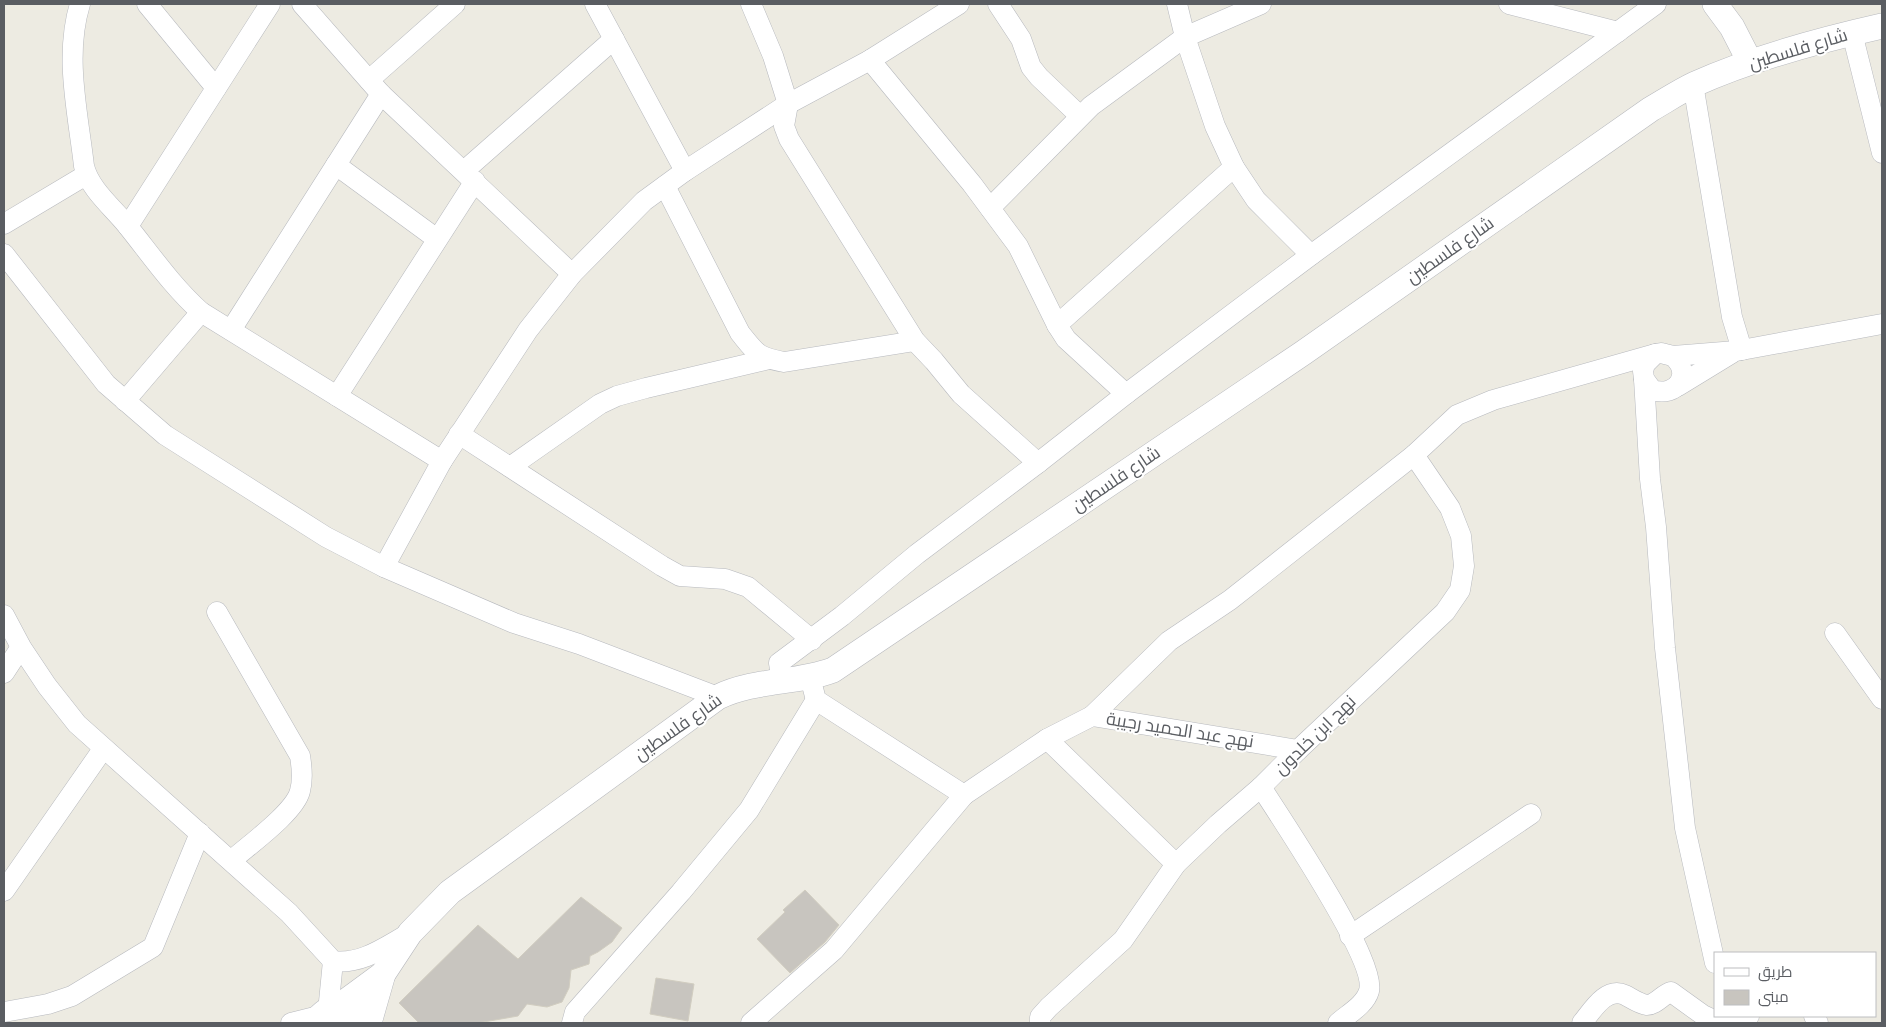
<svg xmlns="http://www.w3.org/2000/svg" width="1886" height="1027" font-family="Cabin,Cairo,sans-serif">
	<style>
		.building { fill: #c8c5bf; stroke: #d1cdc0 }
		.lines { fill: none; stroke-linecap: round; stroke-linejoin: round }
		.minor-casing { stroke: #b7b9be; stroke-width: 21 }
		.tertiary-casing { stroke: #b7b9be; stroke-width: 26 }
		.secondary-casing { stroke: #b7bac0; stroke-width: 29 }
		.minor { stroke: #fff; stroke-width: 20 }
		.tertiary { stroke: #fff; stroke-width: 25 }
		.secondary { stroke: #fff; stroke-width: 28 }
		.labels { text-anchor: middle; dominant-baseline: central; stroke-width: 4; stroke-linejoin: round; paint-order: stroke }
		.street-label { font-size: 18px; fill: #5a5d62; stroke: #fff }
	</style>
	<rect width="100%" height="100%" fill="#edebe2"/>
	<!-- building -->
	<g class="building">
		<path d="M805 890 839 925 825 942 790 973 757 939 785 912 783 910Z"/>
		<path d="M581 897 622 928 612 942 598 952 590 956 589 964 571 970 569 988 562 1002 547 1007 527 1004 518 1016 478 1023H419L399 1003 478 925 518 959Z"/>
		<path d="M656 978 694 984 688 1021 650 1014Z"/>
	</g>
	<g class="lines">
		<!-- minor casing -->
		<g class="minor-casing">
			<g id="minor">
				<path d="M80 4C64 56 78 113 84 166 89 188 112 207 126 224 151 255 172 286 201 312L442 461"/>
				<path d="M147 4 216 88"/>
				<path d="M302 4 381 94 572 274"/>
				<path d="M595 4 685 171"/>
				<path d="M751 4 773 56 788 104 784 126 789 139 915 341 934 361 961 394 1038 463"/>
				<path d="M998 4 1021 39 1031 67 1039 77 1080 116"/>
				<path d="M1177 4 1185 37 1215 126 1234 167 1256 200 1311 255"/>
				<path d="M1509 4 1618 32"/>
				<path d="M1852 33 1882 153"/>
				<path d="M870 60 972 184 1018 246 1057 325 1066 339 1126 394"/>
				<path d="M369 80 455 4"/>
				<path d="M1693 84 1732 317 1742 350"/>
				<path d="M336 165 437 239"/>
				<path d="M464 171 614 39"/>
				<path d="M665 186 740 333C757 354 757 357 784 362L915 341"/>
				<path d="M990 208 1091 106 1185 37 1261 4"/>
				<path d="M4 224 86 175"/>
				<path d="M128 226 270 4"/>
				<path d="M4 254 106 384 165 435 326 537 384 567 514 623 579 644 718 697"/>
				<path d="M1057 325 1234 167"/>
				<path d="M231 330 381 94"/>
				<path d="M1673 356C1693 374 1677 398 1652 390L1644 379 1643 371 1645 364 1655 354 1661 353 1673 356 1736 351 1882 324"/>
				<path d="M1644 379 1650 479 1656 527 1665 648 1685 828 1715 963"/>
				<path d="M1678 386 1732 353"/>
				<path d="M337 396 475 181"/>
				<path d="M125 401 201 312"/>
				<path d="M459 434 662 566 680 576 725 579 748 587 812 640"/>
				<path d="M510 467 600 404 617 396 646 388 769 359"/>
				<path d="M384 567 442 461 528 330 572 274 644 201 685 171 788 104 870 60 959 4"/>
				<path d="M217 612 300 756C302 768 303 780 300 791 295 812 249 845 232 860"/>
				<path d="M4 615 21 647 47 686 77 724 289 913 333 961C362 965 386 946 410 933"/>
				<path d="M1835 633 1882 699"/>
				<path d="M4 673 21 647"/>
				<path d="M782 681 779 663 842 616 917 554 1038 463 1126 394 1311 255 1656 4"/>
				<path d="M1092 716 1169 641 1230 600 1414 455 1457 415 1493 400 1655 354"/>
				<path d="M1047 739 1176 864"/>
				<path d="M964 795 1047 739 1092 716 1298 750"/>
				<path d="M4 891 103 749"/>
				<path d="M1350 936 1531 814"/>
				<path d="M4 1012 48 1004 72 996 153 947 200 833"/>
				<path d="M328 1012 333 961"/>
				<path d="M1814 1016 1818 1023"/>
				<path d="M291 1023 323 1015"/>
				<path d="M572 1023 575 1012 681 892 749 810 816 700"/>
				<path d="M751 1023 834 950 964 795 816 700 810 677"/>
				<path d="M1040 1023V1017L1049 1007 1123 940 1176 864 1218 824 1261 787"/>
				<path d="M1338 1023C1348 1014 1365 1005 1369 991 1377 961 1281 818 1261 787L1298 750 1445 612 1460 590 1464 566 1461 536 1450 508 1414 455"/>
				<path d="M1582 1023C1592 1011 1606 986 1625 995 1631 998 1639 1004 1647 1005 1656 1005 1663 994 1671 992L1703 1015 1720 1023"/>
				<path d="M1735 1023 1749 1016"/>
			</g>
		</g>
		<!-- tertiary casing -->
		<g class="tertiary-casing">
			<g id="tertiary">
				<path d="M1715 4 1732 27 1750 62"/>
				<path d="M334 1010 383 974"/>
				<path d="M369 1023 383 974 410 933 450 892 718 697C755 679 796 684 833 670L1303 353 1651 109C1665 101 1680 91 1695 84 1753 58 1820 40 1882 26"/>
			</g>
		</g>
		<!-- secondary casing -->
		<g class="secondary-casing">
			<path id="secondary" d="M316 1023C319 1020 323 1014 328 1012 341 1004 358 1012 367 1023"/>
		</g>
		<!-- minor -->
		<use href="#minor" class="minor"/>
		<!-- tertiary -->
		<use href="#tertiary" class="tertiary"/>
		<!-- secondary -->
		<use href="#secondary" class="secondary"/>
	</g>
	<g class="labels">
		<!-- street labels -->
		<g class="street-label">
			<text transform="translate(1798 49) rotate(-17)">شارع فلسطين</text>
			<text transform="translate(1450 250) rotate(-35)">شارع فلسطين</text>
			<text transform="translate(1116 479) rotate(-34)">شارع فلسطين</text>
			<text transform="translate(678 727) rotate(-35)">شارع فلسطين</text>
			<text transform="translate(1180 730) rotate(9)">نهج عبد الحميد رجيبة</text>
			<text transform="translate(1315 735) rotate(-44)">نهج ابن خلدون</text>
		</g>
	</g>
	<!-- border -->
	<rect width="1886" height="1027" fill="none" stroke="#5a5d62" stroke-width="10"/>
	<!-- legend -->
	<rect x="1714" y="952" width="162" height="65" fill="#ffffff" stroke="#bdbec0"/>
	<rect x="1724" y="968" width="25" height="8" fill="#ffffff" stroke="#bdbec0"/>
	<text x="1758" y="977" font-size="15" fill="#5a5d62">طريق</text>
	<rect x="1724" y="990" width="25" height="15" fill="#c8c5bf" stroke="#bdbec0"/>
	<text x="1758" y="1002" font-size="15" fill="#5a5d62">مبنى</text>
</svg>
